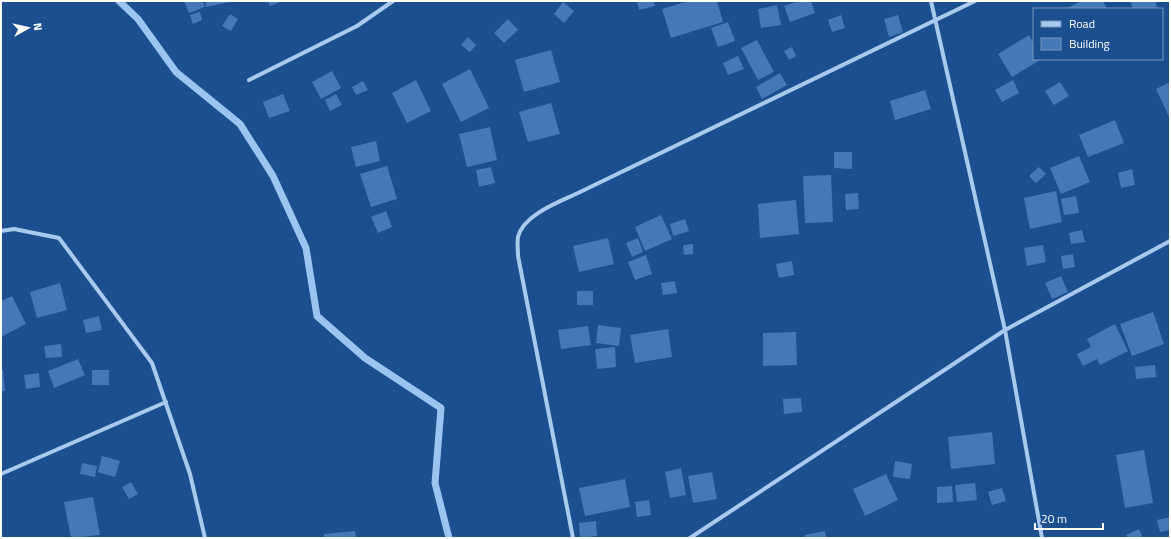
<svg xmlns="http://www.w3.org/2000/svg" width="1171" height="539" font-family="'Titillium Web',sans-serif">
	<style>
		.lines { fill: none; stroke-linecap: round; stroke-linejoin: round }
		.stream { stroke: #9cc4f0; stroke-width: 7 }
		.building { fill: #4478b7 }
		.minor { stroke: #a9c9ee; stroke-width: 4 }
	</style>
	<rect width="100%" height="100%" fill="#1b4f8f"/>
	<g class="lines">
		<!-- stream -->
		<path class="stream" d="M119 1 138 19 176 72 240 124 273 176 306 248 317 316 365 358 441 408 435 483 449 538"/>
	</g>
	<!-- building -->
	<g class="building">
		<path d="M184 1H202L205 7 189 13Z"/>
		<path d="M205 1H230V2L206 7Z"/>
		<path d="M268 1H283L270 6Z"/>
		<path d="M637 1H653L655 6 639 10Z"/>
		<path d="M689 1H717L723 22 671 38 662 9Z"/>
		<path d="M799 1H811L815 13 790 22 784 6Z"/>
		<path d="M1081 1H1103L1107 9H1065Z"/>
		<path d="M1130 1H1155L1158 9H1133Z"/>
		<path d="M563 2 574 11 564 23 554 14Z"/>
		<path d="M777 5 781 25 761 28 758 9Z"/>
		<path d="M200 12 202 20 193 24 190 15Z"/>
		<path d="M230 14 238 19 231 31 222 26Z"/>
		<path d="M841 15 845 28 832 32 828 20Z"/>
		<path d="M898 15 903 32 889 37 884 19Z"/>
		<path d="M508 19 518 30 504 43 494 33Z"/>
		<path d="M728 22 735 41 718 47 711 28Z"/>
		<path d="M1029 35 1034 44V59H1042L1012 77 998 54Z"/>
		<path d="M468 37 476 45 470 52 461 45Z"/>
		<path d="M757 40 774 72 758 80 741 48Z"/>
		<path d="M792 47 796 56 789 60 784 51Z"/>
		<path d="M551 50 560 82 524 92 515 60Z"/>
		<path d="M738 56 744 69 728 75 723 63Z"/>
		<path d="M470 69 489 108 461 122 442 84Z"/>
		<path d="M332 71 341 88 321 99 312 82Z"/>
		<path d="M780 73 787 85 762 99 756 87Z"/>
		<path d="M416 80 431 111 407 123 392 93Z"/>
		<path d="M1013 80 1019 93 1002 102 995 90Z"/>
		<path d="M363 81 368 90 356 95 352 87Z"/>
		<path d="M1060 82 1069 96 1054 105 1045 91Z"/>
		<path d="M1170 82V119L1156 89Z"/>
		<path d="M925 90 931 109 895 120 890 101Z"/>
		<path d="M283 94 290 111 269 118 263 102Z"/>
		<path d="M336 94 342 105 330 111 325 100Z"/>
		<path d="M551 103 560 134 528 142 519 112Z"/>
		<path d="M1115 120 1124 143 1088 157 1079 135Z"/>
		<path d="M490 127 497 160 467 167 459 134Z"/>
		<path d="M376 141 380 161 356 167 351 147Z"/>
		<path d="M834 152H852V169L834 168Z"/>
		<path d="M1079 156 1090 182 1061 194 1050 168Z"/>
		<path d="M387 166 397 199 371 207 360 174Z"/>
		<path d="M491 167 495 183 479 187 476 170Z"/>
		<path d="M1039 167 1046 174 1036 183 1029 176Z"/>
		<path d="M1132 169 1135 185 1121 188 1118 173Z"/>
		<path d="M831 175 833 222 805 223 803 176Z"/>
		<path d="M1056 191 1062 222 1030 229 1024 198Z"/>
		<path d="M858 193 859 209 846 210 845 194Z"/>
		<path d="M1076 196 1079 213 1064 215 1061 199Z"/>
		<path d="M796 200 799 234 760 238 758 204Z"/>
		<path d="M386 211 392 227 378 233 371 217Z"/>
		<path d="M661 215 672 239 645 251 635 227Z"/>
		<path d="M685 219 689 231 673 236 670 224Z"/>
		<path d="M1082 230 1085 242 1071 244 1069 233Z"/>
		<path d="M608 238 614 264 579 272 573 246Z"/>
		<path d="M638 238 643 252 632 257 626 243Z"/>
		<path d="M693 244V254L684 255 683 245Z"/>
		<path d="M1043 245 1046 262 1027 266 1024 248Z"/>
		<path d="M1073 254 1075 267 1063 269 1061 256Z"/>
		<path d="M646 255 652 274 635 280 628 262Z"/>
		<path d="M792 261 794 275 779 278 776 264Z"/>
		<path d="M1061 276 1068 292 1052 299 1045 283Z"/>
		<path d="M675 281 677 293 663 295 661 283Z"/>
		<path d="M60 283 67 310 37 318 30 292Z"/>
		<rect x="577" y="291" width="16" height="14"/>
		<path d="M12 296 26 324 1 337V301Z"/>
		<path d="M1153 312 1164 344 1132 356 1120 324Z"/>
		<path d="M99 316 102 330 86 333 83 320Z"/>
		<path d="M1115 324 1128 351 1100 365 1097 359 1083 366 1077 354 1091 347 1087 339Z"/>
		<path d="M598 325 621 328 619 346 596 343Z"/>
		<path d="M588 326 591 345 561 349 558 330Z"/>
		<path d="M668 329 672 357 635 363 630 335Z"/>
		<path d="M796 332 797 365 763 366V333Z"/>
		<path d="M61 344 62 357 46 358 44 346Z"/>
		<path d="M615 347 616 367 597 369 595 349Z"/>
		<path d="M78 359 85 375 54 388 48 371Z"/>
		<path d="M1155 365 1156 377 1136 379 1135 367Z"/>
		<path d="M1 370H3L5 391H1Z"/>
		<rect x="92" y="370" width="17" height="15"/>
		<path d="M39 373 40 387 26 389 24 375Z"/>
		<path d="M801 398 802 412 784 414 783 399Z"/>
		<path d="M992 432 995 464 951 469 948 437Z"/>
		<path d="M1144 450 1153 503 1125 508 1116 455Z"/>
		<path d="M102 456 120 461 115 477 98 472Z"/>
		<path d="M895 461 912 464 910 479 893 477Z"/>
		<path d="M82 463 97 466 95 477 80 474Z"/>
		<path d="M681 468 686 495 670 498 665 472Z"/>
		<path d="M712 472 717 499 693 503 688 476Z"/>
		<path d="M886 474 898 500 865 516 853 489Z"/>
		<path d="M625 479 630 507 585 516 579 488Z"/>
		<path d="M131 482 138 494 129 499 122 487Z"/>
		<path d="M975 483 977 500 957 502 955 485Z"/>
		<path d="M952 486 953 502 937 503V487Z"/>
		<path d="M1002 488 1006 501 992 505 988 492Z"/>
		<path d="M93 497 100 535 71 538 64 502Z"/>
		<path d="M649 500 651 515 637 517 635 502Z"/>
		<path d="M1170 517V530L1160 532 1157 520Z"/>
		<path d="M596 521 597 536 580 538 579 523Z"/>
		<path d="M1139 529 1143 538H1127L1126 535Z"/>
		<path d="M355 531 356 538H324V534Z"/>
		<path d="M825 531 826 538H805V535Z"/>
	</g>
	<g class="lines">
		<!-- minor -->
		<g class="minor">
			<path d="M931 1 1005 330 1042 538"/>
			<path d="M249 80 357 26 393 1"/>
			<path d="M1 231 14 229 59 238 152 363 190 474 205 538"/>
			<path d="M1 474 166 402"/>
			<path d="M573 538 518 256C518 250 517 242 518 237 523 215 559 202 578 193L975 1"/>
			<path d="M690 538 1005 330 1170 241"/>
		</g>
	</g>
	<!-- border -->
	<rect width="1171" height="539" fill="none" stroke="#ffffff" stroke-width="4"/>
	<!-- legend -->
	<rect x="1033" y="8" width="130" height="52" fill="#1b4f8f" stroke="#7695bc"/>
	<rect x="1041" y="21" width="20" height="6" fill="#a9c9ee" stroke="#7695bc"/>
	<text x="1069" y="28" font-size="12" fill="#ffffff">Road</text>
	<rect x="1041" y="38" width="20" height="12" fill="#4478b7" stroke="#7695bc"/>
	<text x="1069" y="48" font-size="12" fill="#ffffff">Building</text>
	<!-- north arrow -->
	<g transform="translate(28 28) rotate(82)" stroke="#1b4f8f" stroke-width="3" paint-order="stroke">
	<path d="M0-3L7 15L0 10L-7 15Z" fill="#ffffff"/>
	<text y="-6" font-size="11" font-weight="bold" text-anchor="middle" fill="#ffffff">N</text>
	</g>
	<!-- scale -->
	<path d="M1035 523v6h68v-6" fill="none" stroke="#ffffff" stroke-width="2"/>
	<text x="1041" y="523" font-size="12" fill="#ffffff" stroke="#1b4f8f" stroke-width="3" paint-order="stroke">20 m</text>
</svg>
